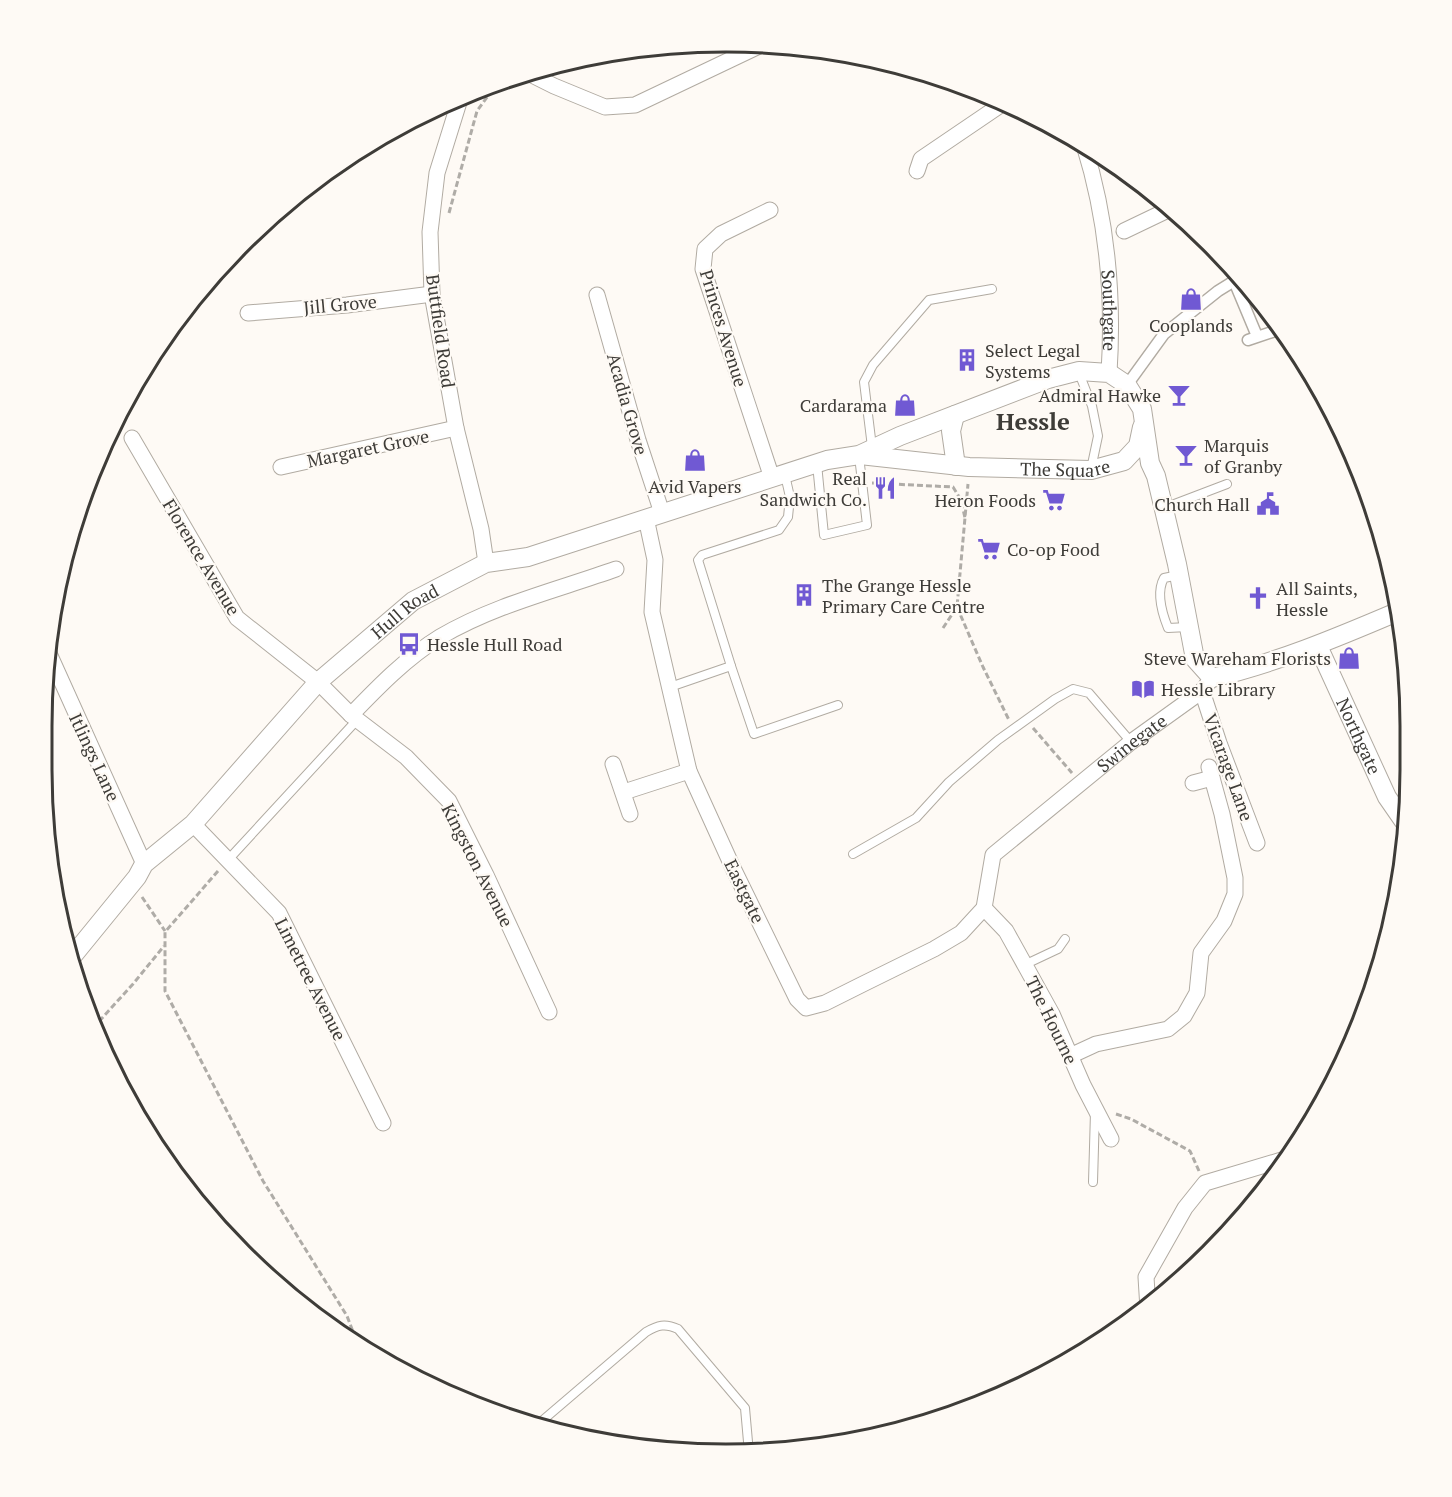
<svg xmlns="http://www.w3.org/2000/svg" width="1452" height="1497" font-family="'PT Serif',serif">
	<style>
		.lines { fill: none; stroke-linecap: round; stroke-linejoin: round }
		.service-casing { stroke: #b1aba2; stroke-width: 10 }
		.pedestrian-casing { stroke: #b1aba2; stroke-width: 13 }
		.minor-casing { stroke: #b1aba2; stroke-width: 17 }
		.tertiary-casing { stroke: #b1aba2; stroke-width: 20 }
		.path { stroke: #afaca7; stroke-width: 3; stroke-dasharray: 6 3; stroke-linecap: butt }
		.service { stroke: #fff; stroke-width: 8 }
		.pedestrian { stroke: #fff; stroke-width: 10 }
		.minor { stroke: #fff; stroke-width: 15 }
		.tertiary { stroke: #fff; stroke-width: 18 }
		.labels { text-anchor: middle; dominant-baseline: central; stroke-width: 4.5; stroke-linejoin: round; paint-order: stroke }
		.street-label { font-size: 18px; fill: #3e3c38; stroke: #fefaf5 }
		.poi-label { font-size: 18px; fill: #3e3c38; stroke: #fefaf5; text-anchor: start }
		.district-label { font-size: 24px; font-weight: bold; fill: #3e3c38; stroke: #fefaf5 }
		.rim { fill: none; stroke: #3e3c38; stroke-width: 3 }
	</style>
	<rect width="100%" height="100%" fill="#fefaf5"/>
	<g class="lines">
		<!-- service casing -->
		<g class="service-casing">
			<g id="service">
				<path d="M1079 373 1092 406 1098 436 1091 469"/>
				<path d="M872 447 864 382 873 365 929 300 992 289"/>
				<path d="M817 464 824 535 867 525 859 456"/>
				<path d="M1164 508 1227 484"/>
				<path d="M1179 575 1164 578C1156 592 1162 613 1168 628L1188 627"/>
				<path d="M731 666 754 734 838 705"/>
				<path d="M670 687 731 666 698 560 702 555 779 530 788 517 790 497 785 475"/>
				<path d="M853 854 916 818 949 782 998 740 1055 699 1073 689 1089 693 1131 742"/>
				<path d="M227 861 357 720"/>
				<path d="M1024 965 1058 949 1065 939"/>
				<path d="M1093 1182 1095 1112"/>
				<path d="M536 1426 646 1332C658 1325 665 1323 678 1329L745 1408 749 1453"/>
			</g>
		</g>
		<!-- pedestrian casing -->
		<g class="pedestrian-casing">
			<g id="pedestrian">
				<path d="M1234 281 1257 336"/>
				<path d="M1248 340 1281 329"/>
				<path d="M1127 385 1164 334 1218 291 1239 278"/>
			</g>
		</g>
		<!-- minor casing -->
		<g class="minor-casing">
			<g id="minor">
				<path d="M528 73 554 86 605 107 635 105 759 46"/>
				<path d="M460 99 437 173 430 232 432 294 456 428 481 529 486 563"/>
				<path id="s1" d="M1084 145C1107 219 1114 296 1109 373"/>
				<path d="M917 171 921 159 1002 104"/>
				<path d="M770 210 721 234 705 249 703 269 772 478"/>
				<path d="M1124 231 1172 208"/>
				<path d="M597 295 638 440 662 513"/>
				<path d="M248 313 347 305 432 294"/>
				<path d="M132 438 237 618 318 682 351 715 406 757 449 801 486 875 549 1012"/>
				<path d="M281 467 456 428"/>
				<path id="s2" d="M646 518 655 560 652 612 689 771 733 868 797 999 806 1008 825 1003 863 984 934 949 961 933 984 908 993 855 1131 742 1202 691 1212 678"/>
				<path d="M47 649 144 864"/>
				<path d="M1202 691 1219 743 1257 843"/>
				<path d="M351 715C378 687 406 658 440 637 494 605 557 590 616 569"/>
				<path d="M613 764 630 814"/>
				<path d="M1193 783 1212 778"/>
				<path d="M624 792 689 771"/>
				<path d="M193 824 279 913 383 1123"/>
				<path d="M984 908 1006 931 1052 1014 1083 1085 1111 1139"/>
				<path d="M1070 1056 1096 1044 1168 1029 1184 1016 1197 993 1201 953 1224 921 1235 894V878L1222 814 1209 767"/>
				<path d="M1148 1309 1146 1277 1185 1208 1205 1183 1285 1159"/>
			</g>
		</g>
		<!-- tertiary casing -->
		<g class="tertiary-casing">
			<g id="tertiary">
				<path d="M955 415 951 431 956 466"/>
				<path id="s3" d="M860 455 969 467 1091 470 1124 461 1138 446 1142 427"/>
				<path id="s4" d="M1318 646 1387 797 1405 823"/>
				<path id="s5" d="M71 958 137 877 144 864 193 824 318 682 413 601 486 563 528 557 827 460 859 455 900 436 1048 379 1079 371 1109 373 1127 385 1142 409 1150 463 1156 476 1177 564 1195 659 1212 678C1276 663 1336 638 1397 612"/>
			</g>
		</g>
		<!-- path -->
		<g class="path">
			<path d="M449 213 477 111 495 86"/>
			<path d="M838 476V481H851"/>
			<path d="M872 483 953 487 961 500 965 518"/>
			<path d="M957 607 983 667 1009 720"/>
			<path d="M943 628 957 607 968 484"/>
			<path d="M1033 728 1072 773"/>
			<path d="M218 871 165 932V991L263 1181 347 1316 358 1345"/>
			<path d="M142 897 165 931"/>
			<path d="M1386 914 1392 911"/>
			<path d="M93 1028 133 984 164 946"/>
			<path d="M1116 1114 1131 1119 1190 1151 1199 1171"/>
		</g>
		<!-- service -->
		<use href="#service" class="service"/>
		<!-- pedestrian -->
		<use href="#pedestrian" class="pedestrian"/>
		<!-- minor -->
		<use href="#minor" class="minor"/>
		<!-- tertiary -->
		<use href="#tertiary" class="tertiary"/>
	</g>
	<!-- icons -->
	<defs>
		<g id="shop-bare" transform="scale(1.8)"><path d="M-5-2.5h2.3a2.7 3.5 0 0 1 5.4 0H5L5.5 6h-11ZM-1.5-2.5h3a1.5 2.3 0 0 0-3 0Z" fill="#7059d3" stroke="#fefaf5" stroke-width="2.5" paint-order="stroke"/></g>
		<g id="building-bare" transform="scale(1.8)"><path d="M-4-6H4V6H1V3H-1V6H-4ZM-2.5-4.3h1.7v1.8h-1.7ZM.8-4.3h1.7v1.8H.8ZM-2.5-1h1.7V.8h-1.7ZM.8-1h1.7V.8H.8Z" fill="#7059d3" stroke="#fefaf5" stroke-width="2.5" paint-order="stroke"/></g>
		<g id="bar-bare" transform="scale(1.8)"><path d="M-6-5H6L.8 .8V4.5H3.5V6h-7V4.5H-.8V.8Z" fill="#7059d3" stroke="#fefaf5" stroke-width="2.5" paint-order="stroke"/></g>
		<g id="restaurant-bare" transform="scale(1.8)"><path d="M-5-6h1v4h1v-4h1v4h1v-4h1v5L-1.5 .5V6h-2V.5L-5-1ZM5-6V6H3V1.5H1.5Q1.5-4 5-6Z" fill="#7059d3" stroke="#fefaf5" stroke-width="2.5" paint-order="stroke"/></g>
		<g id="supermarket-bare" transform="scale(1.8)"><path d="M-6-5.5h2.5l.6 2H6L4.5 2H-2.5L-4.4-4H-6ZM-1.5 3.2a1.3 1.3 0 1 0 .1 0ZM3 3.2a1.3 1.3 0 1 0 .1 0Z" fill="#7059d3" stroke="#fefaf5" stroke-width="2.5" paint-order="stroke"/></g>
		<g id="civic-bare" transform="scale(1.8)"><path d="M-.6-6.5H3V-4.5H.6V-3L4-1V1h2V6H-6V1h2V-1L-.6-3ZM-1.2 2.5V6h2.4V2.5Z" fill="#7059d3" stroke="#fefaf5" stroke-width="2.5" paint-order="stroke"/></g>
		<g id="church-bare" transform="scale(1.8)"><path d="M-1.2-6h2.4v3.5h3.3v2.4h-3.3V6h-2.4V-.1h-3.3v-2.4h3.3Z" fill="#7059d3" stroke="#fefaf5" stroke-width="2.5" paint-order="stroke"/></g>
		<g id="bus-bare" transform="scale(1.8)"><path d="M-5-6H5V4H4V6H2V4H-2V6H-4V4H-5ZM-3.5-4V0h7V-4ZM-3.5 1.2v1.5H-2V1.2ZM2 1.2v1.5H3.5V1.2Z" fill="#7059d3" stroke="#fefaf5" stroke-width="2.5" paint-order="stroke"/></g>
		<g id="library-bare" transform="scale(1.8)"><path d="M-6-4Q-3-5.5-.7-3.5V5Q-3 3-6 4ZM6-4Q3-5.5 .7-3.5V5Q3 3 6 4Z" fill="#7059d3" stroke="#fefaf5" stroke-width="2.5" paint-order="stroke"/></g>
	</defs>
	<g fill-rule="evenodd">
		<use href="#shop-bare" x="1191" y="299"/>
		<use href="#building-bare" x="967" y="360"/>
		<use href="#bar-bare" x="1179" y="395"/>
		<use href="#shop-bare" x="905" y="405"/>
		<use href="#bar-bare" x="1186" y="455"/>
		<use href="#shop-bare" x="695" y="460"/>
		<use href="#restaurant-bare" x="885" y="488"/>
		<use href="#supermarket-bare" x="1054" y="500"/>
		<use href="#civic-bare" x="1268" y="504"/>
		<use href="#supermarket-bare" x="989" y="549"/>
		<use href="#building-bare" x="804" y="595"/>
		<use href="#church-bare" x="1258" y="598"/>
		<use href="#bus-bare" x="409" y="644"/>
		<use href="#shop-bare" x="1349" y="658"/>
		<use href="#library-bare" x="1143" y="689"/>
	</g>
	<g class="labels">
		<!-- street labels -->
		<g class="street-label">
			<text transform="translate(340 304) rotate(-5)">Jill Grove</text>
			<text stroke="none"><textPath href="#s1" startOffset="168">Southgate</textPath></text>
			<text transform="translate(724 328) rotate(73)">Princes Avenue</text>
			<text transform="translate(441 331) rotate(82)">Buttfield Road</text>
			<text transform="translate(628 404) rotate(74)">Acadia Grove</text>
			<text transform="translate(368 448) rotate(-12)">Margaret Grove</text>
			<text stroke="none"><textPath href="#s3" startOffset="206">The Square</textPath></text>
			<text transform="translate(202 557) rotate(59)">Florence Avenue</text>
			<text stroke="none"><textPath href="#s5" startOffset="484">Hull Road</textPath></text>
			<text stroke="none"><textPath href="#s4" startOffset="99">Northgate</textPath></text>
			<text stroke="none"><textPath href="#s2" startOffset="962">Swinegate</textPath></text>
			<text transform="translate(95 757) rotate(65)">Itlings Lane</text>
			<text transform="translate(1229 767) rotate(70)">Vicarage Lane</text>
			<text transform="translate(478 865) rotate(63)">Kingston Avenue</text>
			<text transform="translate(745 891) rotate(64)">Eastgate</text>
			<text transform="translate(311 979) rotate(63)">Limetree Avenue</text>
			<text transform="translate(1052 1020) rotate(64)">The Hourne</text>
		</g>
		<!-- poi labels -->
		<g class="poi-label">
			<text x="1191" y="325" text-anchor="middle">Cooplands</text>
			<text x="985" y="350">Select Legal<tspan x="985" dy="21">Systems</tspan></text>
			<text x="1161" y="395" text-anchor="end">Admiral Hawke</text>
			<text x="887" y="405" text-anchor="end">Cardarama</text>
			<text x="1204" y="445">Marquis<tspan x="1204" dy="21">of Granby</tspan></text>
			<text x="867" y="478" text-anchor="end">Real<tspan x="867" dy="21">Sandwich Co.</tspan></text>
			<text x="695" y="486" text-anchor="middle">Avid Vapers</text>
			<text x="1036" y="500" text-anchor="end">Heron Foods</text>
			<text x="1250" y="504" text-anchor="end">Church Hall</text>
			<text x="1007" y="549">Co-op Food</text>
			<text x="822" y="585">The Grange Hessle<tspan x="822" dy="21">Primary Care Centre</tspan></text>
			<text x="1276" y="588">All Saints,<tspan x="1276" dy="21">Hessle</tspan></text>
			<text x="427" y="644">Hessle Hull Road</text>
			<text x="1331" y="658" text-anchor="end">Steve Wareham Florists</text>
			<text x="1161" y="689">Hessle Library</text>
		</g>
		<!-- district labels -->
		<g class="district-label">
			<text x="1033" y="421">Hessle</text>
		</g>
	</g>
	<!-- crop -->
	<path d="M0 0H1452V1497H0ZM726 52H726A674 674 0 0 1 1400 726V770A674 674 0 0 1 726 1444H726A674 674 0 0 1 52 770V726A674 674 0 0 1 726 52Z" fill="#fefaf5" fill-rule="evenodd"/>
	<path class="rim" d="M726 52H726A674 674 0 0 1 1400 726V770A674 674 0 0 1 726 1444H726A674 674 0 0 1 52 770V726A674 674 0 0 1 726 52Z"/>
</svg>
